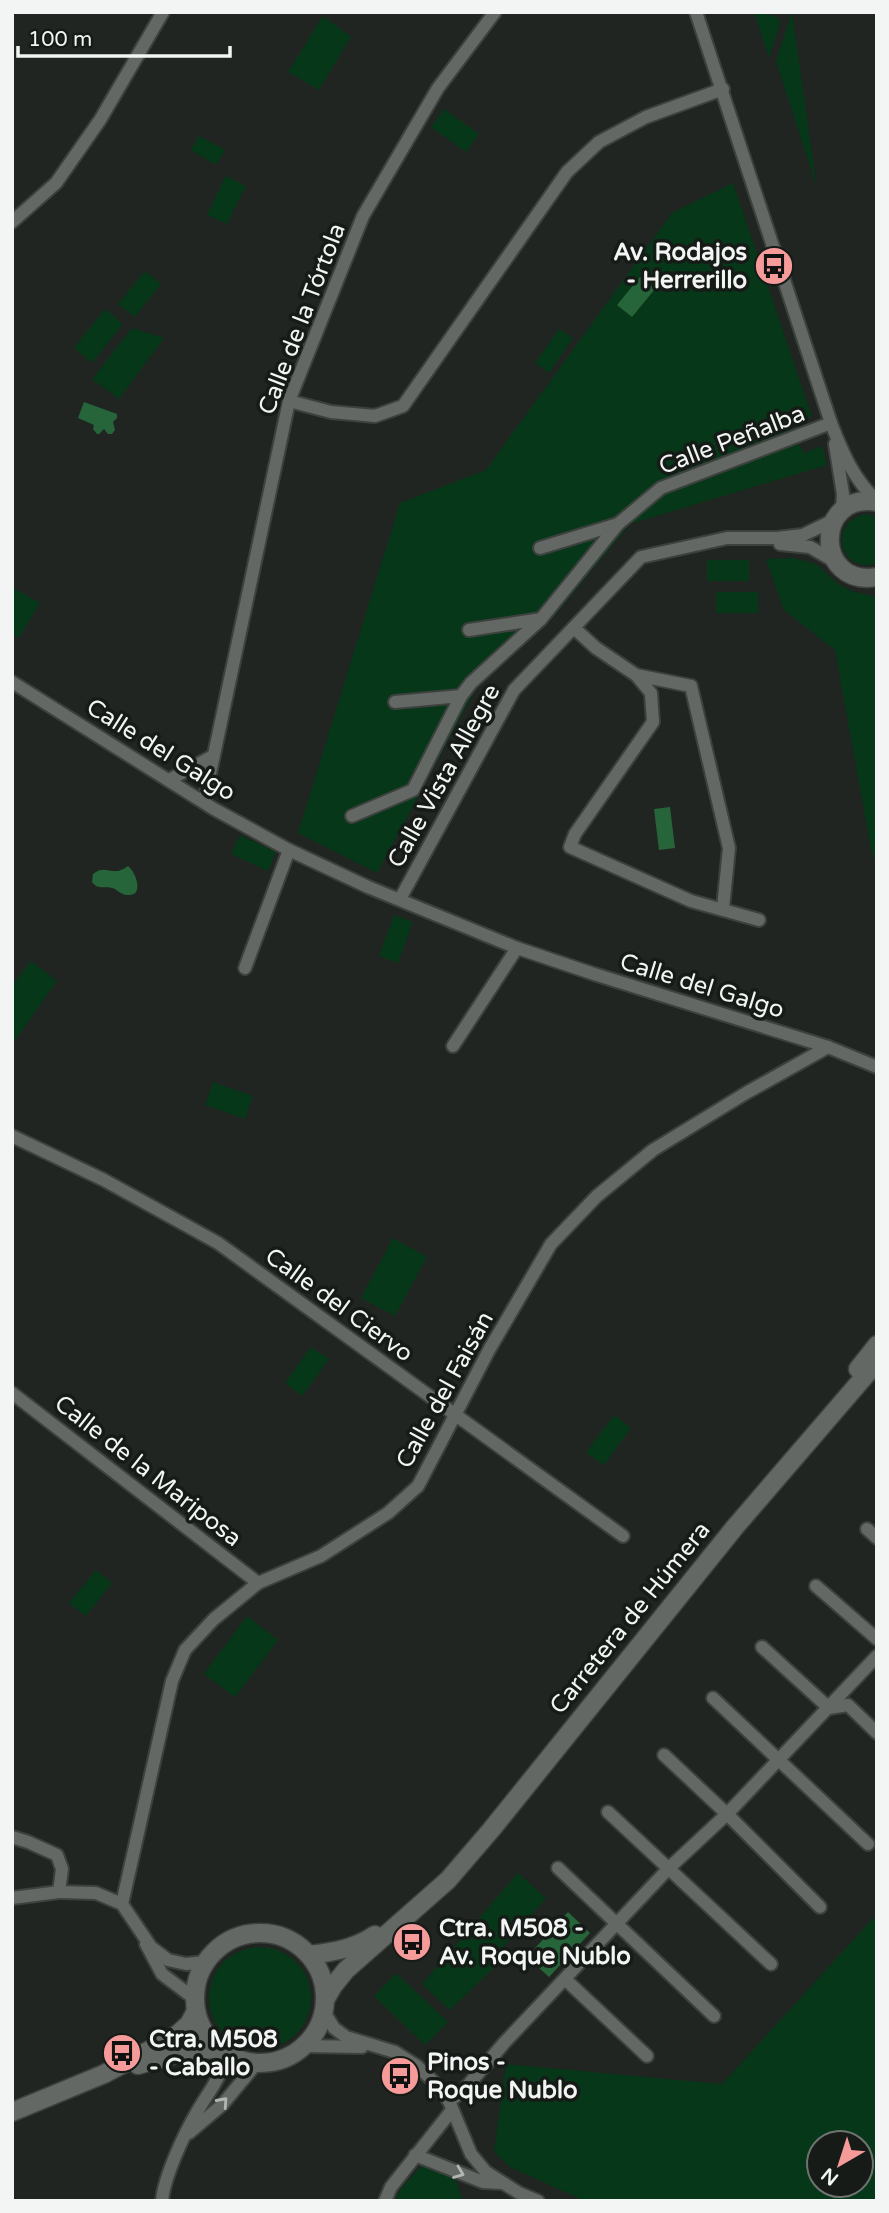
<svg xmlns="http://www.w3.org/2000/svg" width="889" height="2213" font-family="'Varela Round',sans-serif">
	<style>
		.green { fill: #063718; fill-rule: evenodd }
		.water { fill: #266539 }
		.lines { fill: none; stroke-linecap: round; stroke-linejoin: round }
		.street-casing { stroke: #3d413e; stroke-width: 16 }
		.secondary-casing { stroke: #3d413e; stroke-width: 21 }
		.street { stroke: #636864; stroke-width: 12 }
		.secondary { stroke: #636864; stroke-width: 18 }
		.oneway { stroke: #b2b6b3 }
		.labels { text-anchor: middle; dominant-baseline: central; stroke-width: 7; stroke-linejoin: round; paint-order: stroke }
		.poi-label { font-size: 24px; font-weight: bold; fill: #f2f5f3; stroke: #171b18; text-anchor: start }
		.street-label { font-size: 24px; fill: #f2f5f3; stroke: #171b18 }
	</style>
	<rect width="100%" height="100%" fill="#202521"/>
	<!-- green -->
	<g class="green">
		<path d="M754 12H762L778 18 780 24 769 58Z"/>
		<path d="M792 12 817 188 776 61Z"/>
		<path d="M323 16 351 37 319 90 288 72Z"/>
		<path d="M444 109 479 134 466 152 431 127Z"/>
		<path d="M199 136 225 150 216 165 191 150Z"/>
		<path d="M226 176 246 186 227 224 207 215Z"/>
		<path d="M733 183 812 417 791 420 795 439 804 453 822 446 827 465 630 524 556 614 479 683 377 873 298 833 400 503 486 470 672 213Z"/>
		<path d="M145 271 161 284 135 317 118 304Z"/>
		<path d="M105 309 123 324 92 363 74 348Z"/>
		<path d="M132 328 164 338 119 399 92 379Z"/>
		<path d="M559 329 573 338 549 373 535 363Z"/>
		<path d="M867 514 877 517V563C841 576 825 521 867 514Z"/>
		<path d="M793 558 816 564 837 583 851 591 877 597V868L871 849 835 650 784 610 766 559Z"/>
		<rect x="707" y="560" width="42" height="21"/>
		<path d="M12 587 40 603 19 638 12 634Z"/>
		<rect x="716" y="592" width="42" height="21"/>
		<path d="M240 835 276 852 268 871 231 854Z"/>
		<path d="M394 915 413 922 398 963 379 956Z"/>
		<path d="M31 961 57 981 14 1042 12 986Z"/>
		<path d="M213 1082 253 1096 245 1119 205 1105Z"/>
		<path d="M393 1238 427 1257 395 1316 361 1298Z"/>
		<path d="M311 1347 329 1359 302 1396 285 1383Z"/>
		<path d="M614 1415 631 1428 604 1465 586 1453Z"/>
		<path d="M96 1570 112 1583 86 1616 69 1603Z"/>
		<path d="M247 1616 278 1640 235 1697 204 1674Z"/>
		<path d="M518 1873 546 1898 497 1954 503 1959 450 2010 422 1984Z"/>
		<path d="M877 1914V2201H585L510 2167 494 2152 506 2064 722 2084ZM819 2143H861V2185H819Z"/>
		<circle cx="260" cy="1998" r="51"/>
		<path d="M396 1973 448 2022 425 2045 374 1996Z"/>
		<path d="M422 2165 455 2178 463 2201H395L399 2191Z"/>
	</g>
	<!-- water -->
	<g class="water">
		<path d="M640 277 655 289 632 317 617 305Z"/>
		<path d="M84 402 117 414V418L113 422 115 430 112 434H108L104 429 99 434H97L93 429 94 425 78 418Z"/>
		<path d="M670 807 675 848 659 850 654 809Z"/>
		<path d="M128 866C136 872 145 897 127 895 121 895 117 889 112 888 103 886 98 890 92 882L93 874C103 866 108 872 118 871 122 870 125 868 128 866Z"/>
		<path d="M568 1912 590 1933 549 1977 527 1957Z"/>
	</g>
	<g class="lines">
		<!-- street casing -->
		<g class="street-casing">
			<g id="street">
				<path d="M696 12 831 423C842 452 854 480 877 501"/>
				<path d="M12 222 56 183 100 120 163 12"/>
				<path d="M289 401 331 412 375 416 403 406 567 172 599 142 646 117 723 89"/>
				<path d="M835 444 843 494 842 510"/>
				<path d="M780 544 810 547 836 562"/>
				<path d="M540 548 618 524"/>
				<path d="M574 628 596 648 636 675 651 693 653 722 575 834 570 847 691 901 759 920"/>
				<path d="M469 630 541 619"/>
				<path d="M636 675 691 686 729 848 723 908"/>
				<path d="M12 682 214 809 289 850 368 887 517 948 594 974 828 1047 877 1067"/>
				<path d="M395 702 461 696"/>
				<path d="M169 780 213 756"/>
				<path d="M204 802 289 401 363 216 438 88 495 12"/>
				<path d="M352 816 413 790 461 696 471 683 541 619 618 524 661 488 831 423"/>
				<path d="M400 899 514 690 641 557 727 538H777L803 535 834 520"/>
				<path d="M245 968 289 850"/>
				<path d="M453 1046 517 948"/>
				<path d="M12 1136 104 1180 218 1243 623 1536"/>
				<path d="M12 1393 258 1583"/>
				<path d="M867 1529 877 1538"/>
				<path d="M816 1586 877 1639"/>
				<path d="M762 1647 829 1708 848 1705 877 1733"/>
				<path d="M713 1698 868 1844"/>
				<path d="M664 1755 727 1814 820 1907"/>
				<path d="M608 1812 771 1964"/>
				<path d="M12 1837 28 1842 57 1855 62 1869 59 1892 96 1893 122 1904 151 1947 168 1960 186 1964 206 1962"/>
				<path d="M558 1868 714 2016"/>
				<path d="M12 1898 59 1892"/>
				<path d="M122 1904 172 1681 185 1650 214 1619 258 1583 321 1556 388 1513 418 1486 489 1350 551 1244 597 1196 653 1150 746 1093 828 1047"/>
				<path d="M146 1944 162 1974 195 1999"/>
				<path d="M566 1980 647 2056"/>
				<path d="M324 2012 334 2028 346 2037 395 2052 417 2066 434 2082 449 2101 471 2154 486 2172 519 2193 538 2201"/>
				<path d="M304 2046 362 2047"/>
				<path d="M449 2101 463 2091 505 2042 669 1868 727 1814 877 1656"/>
				<path d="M189 2133 222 2105 256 2064"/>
				<path d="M415 2155 483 2182 501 2183"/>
				<path d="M162 2201C164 2177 184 2134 197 2112 210 2089 221 2080 225 2053"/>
				<path d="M385 2201 391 2187 452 2110"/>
			</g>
		</g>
		<!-- secondary casing -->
		<g class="secondary-casing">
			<g id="secondary">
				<path d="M877 502C814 491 814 588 877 577"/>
				<path d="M858 1369 877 1345"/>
				<circle cx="260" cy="1998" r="65"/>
				<path d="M309 1955C333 1952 354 1949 375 1935"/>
				<path d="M325 2000 333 1986 346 1970 448 1880 491 1830 735 1527 877 1362"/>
				<path d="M138 2065 176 2054 219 2048"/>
				<path d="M12 2112 104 2074 165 2042 178 2034 189 2024 196 2011"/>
			</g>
		</g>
		<!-- street -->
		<use href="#street" class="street"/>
		<!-- secondary -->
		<use href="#secondary" class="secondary"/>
	</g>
	<!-- one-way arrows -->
	<defs><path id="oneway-chevron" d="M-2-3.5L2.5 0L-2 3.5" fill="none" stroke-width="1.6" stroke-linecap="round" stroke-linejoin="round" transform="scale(1.75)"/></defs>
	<g class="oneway">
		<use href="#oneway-chevron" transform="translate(223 2102) rotate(-48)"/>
		<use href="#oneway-chevron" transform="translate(459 2173) rotate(21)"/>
	</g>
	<!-- icons -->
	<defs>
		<g id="bus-disc" transform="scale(2.0125)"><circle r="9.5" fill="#f59b9a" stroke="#171b18"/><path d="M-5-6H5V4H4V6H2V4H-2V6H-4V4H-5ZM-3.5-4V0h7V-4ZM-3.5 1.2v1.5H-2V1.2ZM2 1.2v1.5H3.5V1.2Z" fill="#111"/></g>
	</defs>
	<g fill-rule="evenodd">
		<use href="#bus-disc" x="774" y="266"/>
		<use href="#bus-disc" x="412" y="1942"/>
		<use href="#bus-disc" x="122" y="2053"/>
		<use href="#bus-disc" x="400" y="2076"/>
	</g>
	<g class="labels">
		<!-- poi labels -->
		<g class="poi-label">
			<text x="747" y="252" text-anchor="end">Av. Rodajos<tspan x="747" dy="28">- Herrerillo</tspan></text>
			<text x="439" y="1928">Ctra. M508 -<tspan x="439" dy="28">Av. Roque Nublo</tspan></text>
			<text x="149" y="2039">Ctra. M508<tspan x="149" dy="28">- Caballo</tspan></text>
			<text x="427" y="2062">Pinos -<tspan x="427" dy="28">Roque Nublo</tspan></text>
		</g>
		<!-- street labels -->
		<g class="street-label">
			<text transform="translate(302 319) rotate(-69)">Calle de la Tórtola</text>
			<text transform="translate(732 440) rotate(-21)">Calle Peñalba</text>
			<text transform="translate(161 750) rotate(32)">Calle del Galgo</text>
			<text transform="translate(444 776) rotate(-61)">Calle Vista Allegre</text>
			<text transform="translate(702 986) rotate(17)">Calle del Galgo</text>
			<text transform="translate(339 1305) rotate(36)">Calle del Ciervo</text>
			<text transform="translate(445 1390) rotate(-61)">Calle del Faisán</text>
			<text transform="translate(148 1471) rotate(38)">Calle de la Mariposa</text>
			<text transform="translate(630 1618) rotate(-51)">Carretera de Húmera</text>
		</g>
	</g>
	<!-- border -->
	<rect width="889" height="2213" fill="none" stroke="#f2f5f3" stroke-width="28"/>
	<!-- north arrow -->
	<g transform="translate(840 2164) rotate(219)"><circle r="33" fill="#171b18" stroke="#6f7270" stroke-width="2"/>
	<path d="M0-5L12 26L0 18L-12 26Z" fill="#f59b9a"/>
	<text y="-10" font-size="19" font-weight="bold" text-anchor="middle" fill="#f2f5f3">N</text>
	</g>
	<!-- scale -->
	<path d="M18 46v10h212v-10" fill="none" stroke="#f2f5f3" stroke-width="3.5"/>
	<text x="28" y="46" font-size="21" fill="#f2f5f3" stroke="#171b18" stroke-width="5" paint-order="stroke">100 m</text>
</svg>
